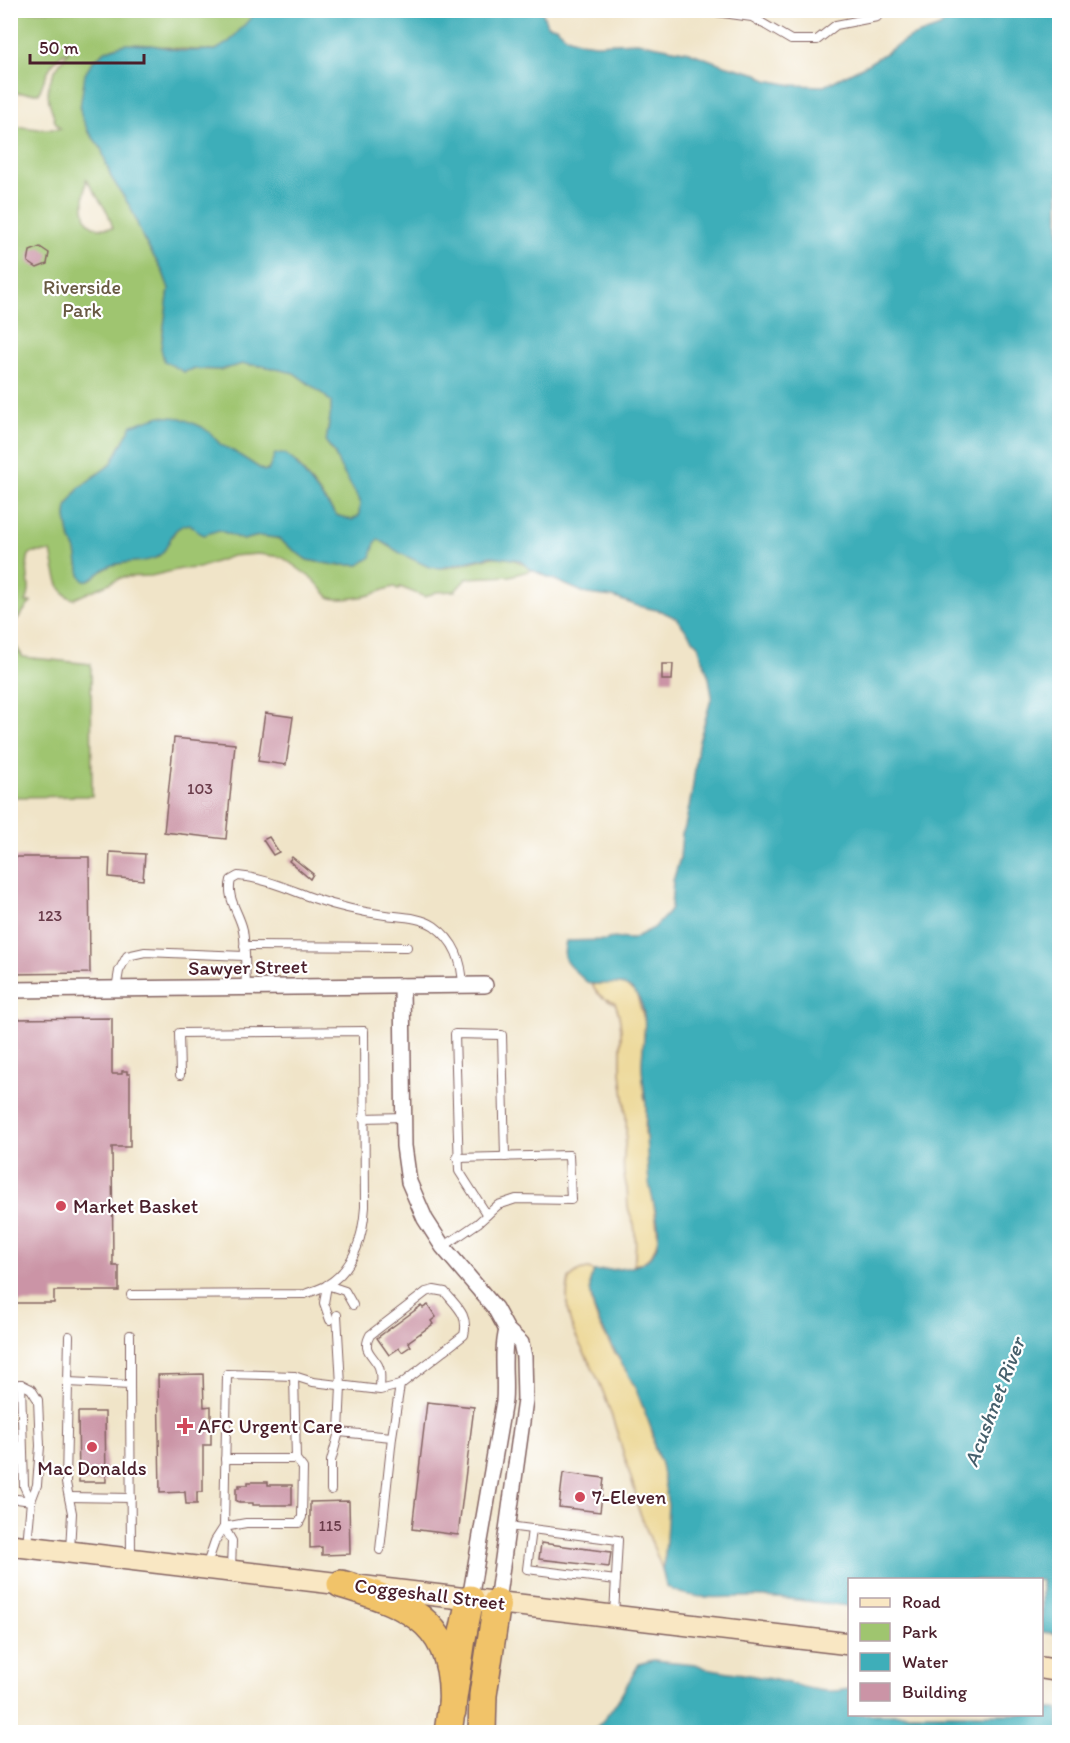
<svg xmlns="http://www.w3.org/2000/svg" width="1070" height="1743" font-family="Itim,sans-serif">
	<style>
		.green { fill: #9fc56f; stroke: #74724d; stroke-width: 1.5; fill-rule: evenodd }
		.sand { fill: #eeda9e; stroke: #9c7c64; stroke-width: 1.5 }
		.water { fill: #3eaeb9; stroke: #446672; stroke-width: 1.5 }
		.building { fill: #cb94a6 }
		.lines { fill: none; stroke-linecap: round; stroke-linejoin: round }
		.service-casing { stroke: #846462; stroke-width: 10 }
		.minor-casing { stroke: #846462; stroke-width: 18 }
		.secondary-casing { stroke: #846462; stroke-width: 24 }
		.motorway-casing { stroke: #846462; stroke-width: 30 }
		.service { stroke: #fff; stroke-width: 8 }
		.minor { stroke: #fff; stroke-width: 15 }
		.secondary { stroke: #f9e7c3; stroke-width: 21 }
		.motorway { stroke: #f1c369; stroke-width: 27 }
		.poi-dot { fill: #d1495b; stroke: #fff; stroke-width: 2 }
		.labels { text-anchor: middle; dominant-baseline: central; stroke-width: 4.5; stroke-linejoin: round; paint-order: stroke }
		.number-label { font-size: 16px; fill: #6a3c4a }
		.park-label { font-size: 20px; fill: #685943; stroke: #fff }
		.street-label { font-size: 20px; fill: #4a1f2b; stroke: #fff }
		.poi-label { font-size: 20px; fill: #4a1f2b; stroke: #fff; text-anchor: start }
		.water-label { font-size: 21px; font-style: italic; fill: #455f6b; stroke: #fff }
	</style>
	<rect width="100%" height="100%" fill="#fff"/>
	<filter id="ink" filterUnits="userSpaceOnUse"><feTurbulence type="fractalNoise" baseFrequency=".0167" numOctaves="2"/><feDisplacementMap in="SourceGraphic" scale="12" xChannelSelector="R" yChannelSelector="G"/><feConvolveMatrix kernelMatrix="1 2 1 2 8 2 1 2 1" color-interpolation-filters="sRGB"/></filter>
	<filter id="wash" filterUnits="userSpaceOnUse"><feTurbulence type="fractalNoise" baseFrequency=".008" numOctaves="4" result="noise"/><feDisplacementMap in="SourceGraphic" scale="24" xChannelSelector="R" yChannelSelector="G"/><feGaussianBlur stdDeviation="1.35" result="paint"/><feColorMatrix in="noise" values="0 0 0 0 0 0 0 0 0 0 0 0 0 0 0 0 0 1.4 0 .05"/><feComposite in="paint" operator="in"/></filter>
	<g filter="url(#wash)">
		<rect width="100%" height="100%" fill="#f0e4c8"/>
		<!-- green -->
		<g class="green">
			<path d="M11 11H257C248 21 231 44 219 49 213 51 206 50 200 50 168 51 120 31 95 60 88 68 83 97 80 108L88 131 101 148 111 177 131 208 143 238 163 272 169 289 161 348 184 372 193 369 220 370 243 364 263 366 294 373 324 395 331 402V412L326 442C331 447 359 496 360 501 361 505 359 512 359 516 383 543 392 551 426 563 432 565 438 568 444 568 479 564 498 544 532 570L510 576 467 578 455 591 436 592 425 597 400 587 398 590 395 587C385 588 376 594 366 596 356 598 340 600 330 598L314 580 282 557 258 554 232 556 199 568 181 569 151 576 123 577 74 599C56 596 55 567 51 552H33L29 555C23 570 34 587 26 602H31L11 627V124L13 126 39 129H61C51 119 56 120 51 108 42 85 55 69 69 51 51 57 45 78 39 93H11ZM86 179 108 213 113 228C107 228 99 229 93 226 79 219 85 192 86 179ZM210 433 221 445 264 471 296 462 336 515 342 519 359 565H335L307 560 277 538 259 536 243 540 219 530 195 527 190 524 182 525 176 530 168 542 164 551 156 558 111 565 89 580 80 575 76 551 69 535 66 517 67 506 79 488 111 464 124 439Z"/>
			<path d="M11 639 23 657 91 664 92 796 11 797Z"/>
		</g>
		<!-- sand -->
		<g class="sand">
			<path d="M611 982 623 984 636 993 645 1022 642 1064 644 1095 646 1104 645 1131 658 1237C655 1251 650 1262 634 1265 636 1252 636 1237 634 1224 632 1218 629 1213 628 1207 627 1201 628 1195 627 1189 626 1184 625 1180 624 1175 622 1161 625 1148 626 1134 628 1112 622 1092 621 1070 620 1048 624 1023 615 1003 604 999 596 995 592 984Z"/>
			<path d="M588 1269 594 1271C579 1309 617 1352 634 1385 641 1399 648 1417 652 1432 654 1437 653 1442 654 1446 655 1452 659 1457 661 1463 671 1495 670 1536 662 1569L638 1508 635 1491C624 1457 613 1414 599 1382 582 1343 560 1325 569 1279L579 1271Z"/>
		</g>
		<!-- water -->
		<g class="water">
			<path d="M257 11H542L547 25 556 27 567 37 581 42 596 44 637 42 689 52 724 65 758 74 766 80 793 85 824 86 868 64 909 38 940 27 956 11H1059V1634L1042 1632V1580H850L849 1606C822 1603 794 1599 766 1597 737 1595 691 1604 666 1586L662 1569 665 1556 668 1505 661 1464 654 1446 653 1433 635 1387 600 1324 594 1309 590 1289V1281L594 1271C614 1269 646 1271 655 1250 664 1230 652 1202 649 1182 647 1166 647 1149 646 1133 645 1124 647 1114 646 1105 645 1092 642 1079 642 1065 642 1042 651 1014 636 994 625 979 609 985 594 984 586 984 582 977 576 972 564 962 562 958 566 941L606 940 611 938 632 939 654 928 669 912 671 907 673 881 680 858 682 834 685 827 692 792 698 745 712 696 709 678 698 645 676 618 661 611 638 606 613 597 587 594 532 570 519 560 491 556 441 568 429 567 400 553 378 539 375 543 371 557 359 565H335L307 560 277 538 259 536 243 540 219 530 204 535 198 532 190 524C169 527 173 541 162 553 151 565 127 560 112 565 102 568 95 580 84 581L80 575 76 551 69 535 66 517 67 506 79 488 111 464 132 425 160 416 181 418 202 427 210 433 221 445 233 451 264 471H268L275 454H285L294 461 336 515 352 520 359 516 360 501 340 467 334 452 326 442 331 411V402L324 395 294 373 263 366 243 364 220 370 193 369 184 372 164 361 161 348 169 289 163 272 143 238 131 208 111 177 101 148 88 131 81 115 80 108 85 74 93 61 107 50 125 44 151 45 183 51 216 50 229 42Z"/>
			<path d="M653 1660 696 1664 705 1668C727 1672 749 1674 771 1679 799 1684 820 1696 849 1689L850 1714H1042V1709H1059V1732H591C613 1714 625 1688 639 1664Z"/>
		</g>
		<g id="blocks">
			<!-- building -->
			<g class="building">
				<path d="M40 247 49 253 47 264 37 268 28 262 30 251Z"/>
				<path d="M662 664H673L672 680H662Z"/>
				<path d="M265 713 293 717 286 765 258 761Z"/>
				<path d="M174 738 235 744 226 839 164 832Z"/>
				<path d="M269 837 279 852 273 855 263 840Z"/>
				<path d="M110 852 145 854 143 880 109 877Z"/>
				<path d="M10 857H89L90 973 10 974Z"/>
				<path d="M292 857 313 874 310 879 289 861Z"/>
				<path d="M112 1018V1074H122V1071H127V1074H130V1147H112L113 1266H119V1291H54V1303H10V1019Z"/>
				<path d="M428 1305 436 1317 431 1321 433 1324 408 1342 411 1346 402 1352 399 1348 389 1355 377 1338 421 1306 423 1308Z"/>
				<path d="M203 1374 204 1407 211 1406V1445H203V1492H197V1504H186L185 1492 160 1493 158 1375Z"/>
				<path d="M427 1402 474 1407 458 1535 412 1529Z"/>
				<path d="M78 1412H105L106 1482H79Z"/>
				<path d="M563 1473 604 1478 600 1512 559 1507Z"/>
				<path d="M248 1482H268V1485H292V1505H253V1503H239V1502L236 1501V1488H239V1485H248Z"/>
				<path d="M349 1501 350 1554 322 1555V1547L310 1548V1502Z"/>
				<path d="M541 1543 611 1552 609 1567 539 1559Z"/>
			</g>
		</g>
	</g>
	<g filter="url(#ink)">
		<use href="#blocks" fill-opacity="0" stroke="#846462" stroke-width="1.5"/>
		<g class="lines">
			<!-- service casing -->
			<g class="service-casing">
				<g id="service">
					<path d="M701 10 752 17 791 40H817L836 25 877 17"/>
					<path d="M244 946 407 947"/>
					<path d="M246 988C245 969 246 949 243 930 239 912 226 899 231 880L238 876C265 878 288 889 313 898 336 906 361 912 385 915 400 917 421 917 434 926 455 941 462 961 463 986"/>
					<path d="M116 989 119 971 127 956 145 952 244 956"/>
					<path d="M363 1118 404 1117"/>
					<path d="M487 1215 459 1171 455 1034 502 1035 505 1157"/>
					<path d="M443 1247 478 1223 498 1205 516 1199 571 1200 569 1155 457 1158"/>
					<path d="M131 1295 305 1294C312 1291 321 1289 327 1285 354 1269 363 1236 365 1207L364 1031 179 1033 180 1075"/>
					<path d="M337 1315 341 1385 339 1432 392 1437"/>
					<path d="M330 1320 324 1303 327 1285 345 1291 353 1305"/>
					<path d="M68 1382 69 1336"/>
					<path d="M21 1384 24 1486 31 1501"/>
					<path d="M10 1385 21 1384 31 1389 38 1400 40 1446 37 1485 31 1501 27 1545"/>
					<path d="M130 1385V1335"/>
					<path d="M225 1459H296L294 1376"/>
					<path d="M331 1490V1461L339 1432"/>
					<path d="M69 1497 131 1498"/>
					<path d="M10 1498 31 1501"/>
					<path d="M508 1526 618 1540 614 1615"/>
					<path d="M224 1527 246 1523H299L302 1517 303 1468 296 1459"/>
					<path d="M224 1527 232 1541 231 1568"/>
					<path d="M532 1529 527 1569 616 1580"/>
					<path d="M380 1550 392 1437 400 1385"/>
					<path d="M70 1551 72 1513 66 1483 68 1382 130 1385 131 1557"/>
					<path d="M206 1567 215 1541 224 1527 227 1374 294 1376 313 1382 380 1390 400 1385 464 1335C469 1315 457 1307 445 1292L434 1290 426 1292 370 1335C362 1350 371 1353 378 1365 382 1372 380 1382 380 1390"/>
				</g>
			</g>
			<!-- minor casing -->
			<g class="minor-casing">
				<g id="minor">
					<path d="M402 986 404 1146 409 1182 425 1219 443 1247 495 1308 507 1330 521 1343 524 1357 525 1400 497 1602"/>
					<path d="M10 990 485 985"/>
					<path d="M470 1599 504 1401C506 1378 501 1353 507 1330"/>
				</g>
			</g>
			<!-- secondary casing -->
			<g class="secondary-casing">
				<g id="secondary">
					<path d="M10 1545 850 1644"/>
					<path d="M1042 1668 1060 1671"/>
				</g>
			</g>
			<!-- motorway casing -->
			<g class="motorway-casing">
				<g id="motorway">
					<path d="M341 1584C415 1606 457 1625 452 1711"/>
					<path d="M448 1732 462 1638 470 1599"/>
					<path d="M482 1732 483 1695 497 1602"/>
				</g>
			</g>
			<!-- service -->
			<use href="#service" class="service"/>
			<!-- minor -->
			<use href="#minor" class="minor"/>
			<!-- secondary -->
			<use href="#secondary" class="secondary"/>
			<!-- motorway -->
			<use href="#motorway" class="motorway"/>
		</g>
	</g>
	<!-- markers -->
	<g class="poi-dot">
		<circle cx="61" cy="1206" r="6"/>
		<path d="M182 1417h6v6h6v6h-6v6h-6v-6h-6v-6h6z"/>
		<circle cx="92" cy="1447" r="6"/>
		<circle cx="580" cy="1497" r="6"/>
	</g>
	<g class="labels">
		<!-- number labels -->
		<g class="number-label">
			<text x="200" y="788">103</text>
			<text x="50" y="915">123</text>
			<text x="330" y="1525">115</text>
		</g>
		<!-- park labels -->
		<g class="park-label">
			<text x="82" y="287">Riverside<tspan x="82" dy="23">Park</tspan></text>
		</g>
		<!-- street labels -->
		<g class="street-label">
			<text transform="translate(248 967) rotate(-1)">Sawyer Street</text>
			<text transform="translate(430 1594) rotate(7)">Coggeshall Street</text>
		</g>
		<!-- poi labels -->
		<g class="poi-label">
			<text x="73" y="1206">Market Basket</text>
			<text x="198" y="1426">AFC Urgent Care</text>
			<text x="92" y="1468" text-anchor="middle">Mac Donalds</text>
			<text x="592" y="1497">7-Eleven</text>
		</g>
		<!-- water labels -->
		<g class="water-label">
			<text transform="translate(994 1402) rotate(-69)">Acushnet River</text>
		</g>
	</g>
	<!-- margin -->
	<rect width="1070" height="1743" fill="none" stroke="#fff" stroke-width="36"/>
	<!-- legend -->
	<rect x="848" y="1578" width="195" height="138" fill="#ffffff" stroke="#b7a5aa" stroke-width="1.5"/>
	<rect x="860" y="1598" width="30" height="9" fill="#f9e7c3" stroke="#b7a5aa" stroke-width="1.5"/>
	<text x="902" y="1608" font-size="18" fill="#4a1f2b">Road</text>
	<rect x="860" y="1623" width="30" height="18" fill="#9fc56f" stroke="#b7a5aa" stroke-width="1.5"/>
	<text x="902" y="1638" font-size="18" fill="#4a1f2b">Park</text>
	<rect x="860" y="1653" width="30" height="18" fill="#3eaeb9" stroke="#b7a5aa" stroke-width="1.5"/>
	<text x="902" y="1668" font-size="18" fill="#4a1f2b">Water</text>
	<rect x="860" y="1683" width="30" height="18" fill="#cb94a6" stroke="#b7a5aa" stroke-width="1.5"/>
	<text x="902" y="1698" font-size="18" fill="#4a1f2b">Building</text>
	<!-- scale -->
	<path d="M30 54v9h114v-9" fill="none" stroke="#4a1f2b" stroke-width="3"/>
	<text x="39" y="54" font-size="18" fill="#4a1f2b" stroke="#ffffff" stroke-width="4.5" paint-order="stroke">50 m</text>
</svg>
